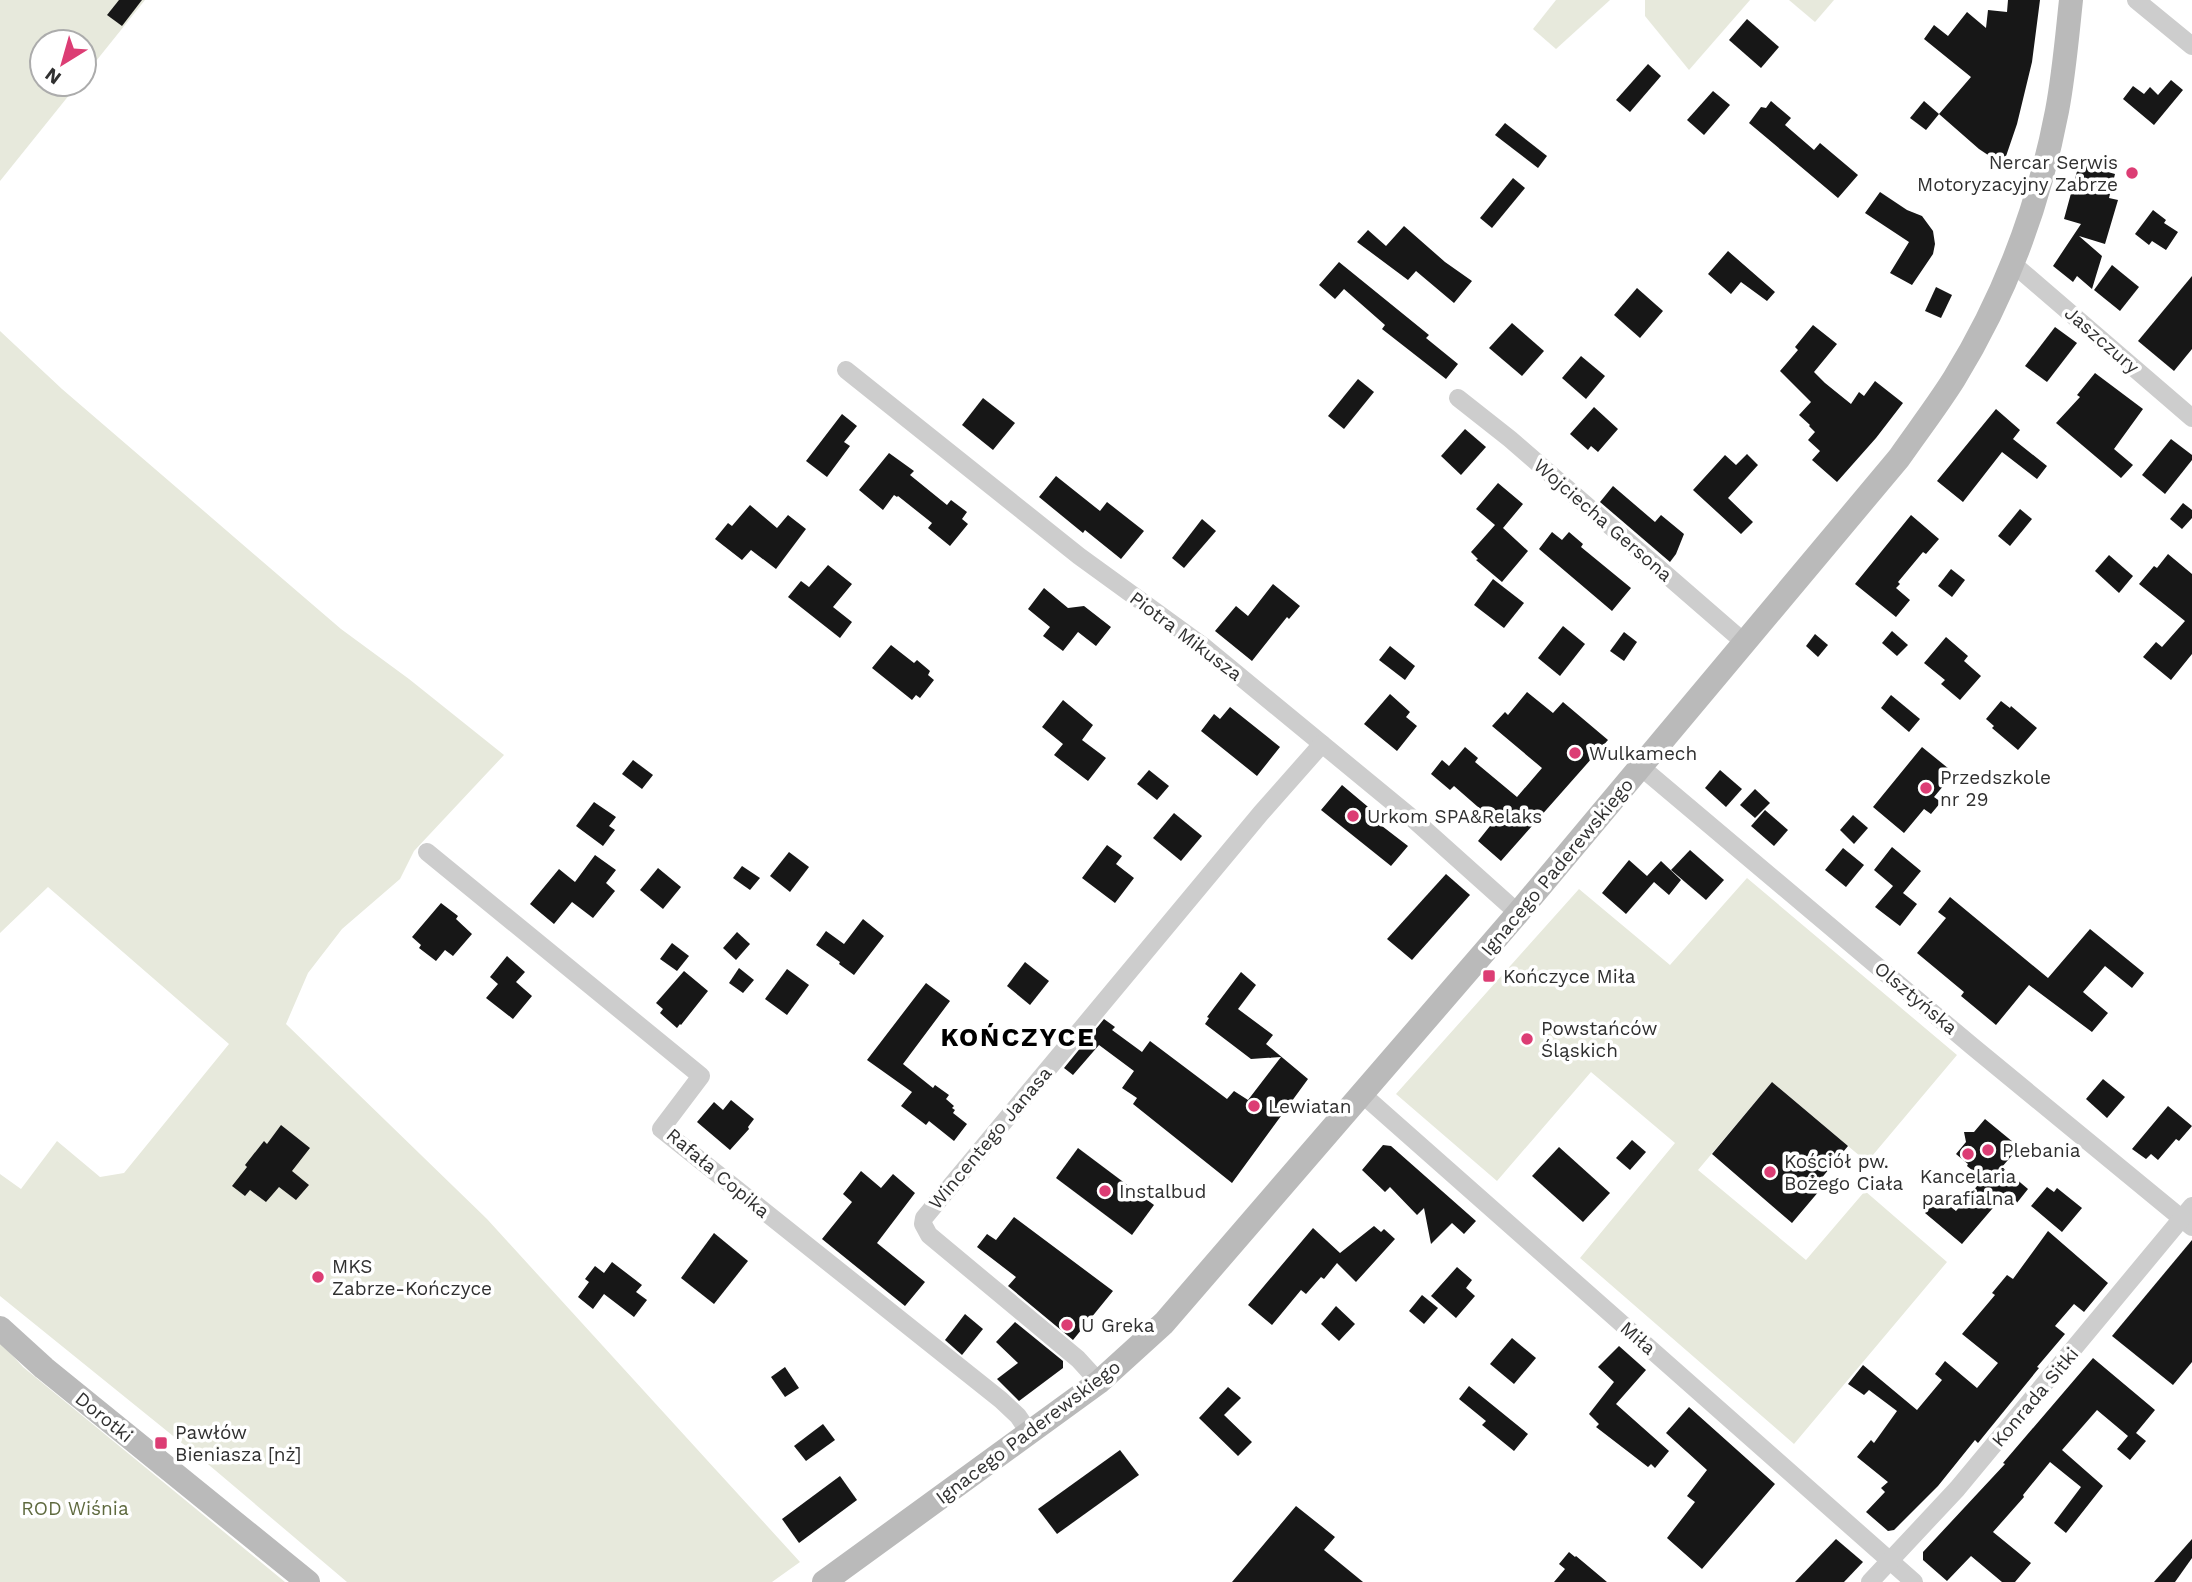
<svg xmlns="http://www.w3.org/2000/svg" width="2192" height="1582" font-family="'Work Sans',sans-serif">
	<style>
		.green { fill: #e7e9dc }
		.building { fill: #171717 }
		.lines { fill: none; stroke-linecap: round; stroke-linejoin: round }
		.street { stroke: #cdcdcd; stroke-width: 18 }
		.secondary { stroke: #bababa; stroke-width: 24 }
		.poi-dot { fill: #dc3d74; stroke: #fff; stroke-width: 2.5 }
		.labels { text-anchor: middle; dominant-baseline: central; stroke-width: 7; stroke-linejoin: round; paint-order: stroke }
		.poi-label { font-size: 19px; fill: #303030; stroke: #fff; text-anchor: start }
		.street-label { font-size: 19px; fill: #303030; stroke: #fff }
		.park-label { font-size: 19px; fill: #5f6a3f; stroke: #fff }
		.district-label { font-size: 26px; font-weight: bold; letter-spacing: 2px; fill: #000; stroke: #fff }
	</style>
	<rect width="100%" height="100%" fill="#fff"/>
	<!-- green -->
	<g class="green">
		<path d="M0 0H145L84 76V42H42V84H78L0 181Z"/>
		<path d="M1556 0H1610L1556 49 1533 29Z"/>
		<path d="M1645 0H1750L1689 70 1645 16Z"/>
		<path d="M1789 0H1834L1815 22Z"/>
		<path d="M0 331 62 389 341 629 409 679 504 755 414 851 400 879 342 929 308 973 286 1024 487 1219 800 1562 772 1582H347L209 1465 0 1296V1174L21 1189 57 1141 100 1177 124 1173 229 1044 48 887 0 933Z"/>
		<path d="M1747 878 1957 1055 1867 1162 1772 1082 1698 1170 1806 1260 1865 1191 1947 1262 1794 1444 1580 1258 1675 1143 1591 1072 1497 1181 1396 1094 1579 889 1670 965Z"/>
		<path d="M0 1342 23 1367 285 1582H0Z"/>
	</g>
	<!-- building -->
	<g class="building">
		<path d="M119 0H142L122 26 107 15Z"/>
		<path d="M2008 0H2040L2032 62 2017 124 2003 165 1979 149 1939 114 1971 77 1924 39 1934 25 1948 36 1967 12 1986 28 1988 10 2007 12Z"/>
		<path d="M1747 19 1779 47 1761 68 1729 40Z"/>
		<path d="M1648 64 1661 76 1630 112 1616 100Z"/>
		<path d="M2171 80 2183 90 2154 125 2123 99 2133 86 2144 94 2150 87 2158 95Z"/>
		<path d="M1713 91 1730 105 1704 135 1687 120Z"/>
		<path d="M1771 101 1791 118 1785 125 1814 150 1820 143 1858 175 1838 198 1749 123 1761 107 1766 108Z"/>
		<path d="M1924 101 1939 114 1926 130 1910 118Z"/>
		<path d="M1505 123 1547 156 1538 168 1495 135Z"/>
		<path d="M2079 164 2115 174 2109 198 2118 200 2105 244 2079 236 2102 256 2092 289 2077 276 2073 282 2053 266 2081 224 2064 219Z"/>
		<path d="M1513 178 1525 188 1492 228 1480 218Z"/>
		<path d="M1880 192 1907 210 1922 216 1933 231 1935 244 1933 254 1912 285 1890 273 1909 242 1865 213Z"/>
		<path d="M2153 210 2166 220 2164 223 2178 232 2166 250 2152 241 2149 245 2135 234Z"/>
		<path d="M1404 226 1445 262 1472 281 1454 303 1416 271 1408 280 1357 242 1368 230 1386 246Z"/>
		<path d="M1728 251 1775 292 1767 301 1741 282 1731 294 1708 274Z"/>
		<path d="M1339 262 1429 335 1426 338 1458 364 1446 379 1382 329 1385 325 1344 289 1335 299 1319 285Z"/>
		<path d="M2112 265 2139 287 2120 311 2094 290Z"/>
		<path d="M2192 276V349L2174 371 2138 341Z"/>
		<path d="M1936 287 1952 295 1941 318 1925 311Z"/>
		<path d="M1637 288 1663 311 1640 338 1614 315Z"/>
		<path d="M1512 323 1544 351 1522 376 1489 348Z"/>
		<path d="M1813 325 1837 344 1814 372 1825 383 1851 404 1859 392 1864 396 1875 381 1903 403 1876 438 1837 482 1812 460 1820 451 1808 440 1815 432 1809 426 1810 425 1799 415 1811 402 1780 371 1798 350 1795 347Z"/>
		<path d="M2055 327 2077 343 2047 382 2025 366Z"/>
		<path d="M1581 356 1605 376 1586 399 1562 378Z"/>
		<path d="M2095 373 2143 409 2114 449 2133 465 2121 478 2056 423 2080 397 2077 395Z"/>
		<path d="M1358 379 1374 392 1344 429 1328 416Z"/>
		<path d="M983 398 1015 423 993 450 962 425Z"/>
		<path d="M1594 407 1618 429 1598 452 1591 446 1588 450 1570 434Z"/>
		<path d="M1996 409 2020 430 2013 439 2047 466 2037 479 2002 452 1963 502 1937 481Z"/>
		<path d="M842 414 857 426 844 442 850 446 827 477 806 461Z"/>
		<path d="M1465 429 1486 447 1461 475 1441 456Z"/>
		<path d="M2171 439 2192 455V460L2165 494 2142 475Z"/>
		<path d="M889 453 914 471 910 475 947 505 951 500 967 512 962 519 968 524 950 546 928 528 932 523 898 496 897 497 894 495 883 510 859 490Z"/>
		<path d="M1747 454 1758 465 1728 498 1753 522 1741 534 1693 490 1725 455 1736 465Z"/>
		<path d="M1056 476 1100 511 1107 502 1144 531 1121 559 1085 530 1083 533 1039 497Z"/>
		<path d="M1498 483 1523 504 1503 528 1528 551 1502 582 1476 560 1478 559 1471 552 1495 525 1476 509Z"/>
		<path d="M1613 486 1655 522 1661 515 1684 534 1676 554 1670 562 1600 502Z"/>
		<path d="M2183 503 2192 510V518L2182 529 2170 519Z"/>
		<path d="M750 505 777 528 788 515 806 529 776 569 751 550 742 560 715 539 728 523 732 526Z"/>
		<path d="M2020 509 2032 519 2010 546 1998 536Z"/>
		<path d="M1911 515 1939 539 1926 554 1923 552 1898 582 1900 584 1896 588 1910 600 1896 617 1855 584Z"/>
		<path d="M1202 519 1216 531 1184 568 1172 558Z"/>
		<path d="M1552 532 1562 540 1569 532 1583 544 1581 547 1631 588 1612 611 1539 549Z"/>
		<path d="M2168 554 2192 574V654L2171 680 2143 657 2156 642 2162 647 2185 621 2139 584 2154 566 2157 568Z"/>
		<path d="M2109 555 2133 576 2119 593 2095 571Z"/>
		<path d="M828 565 852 584 833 607 852 622 840 638 788 597 801 581 809 587Z"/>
		<path d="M1951 569 1965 580 1952 597 1938 586Z"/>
		<path d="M1493 579 1524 603 1504 628 1474 605Z"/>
		<path d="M1273 584 1300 606 1289 619 1287 617 1252 661 1215 631 1236 606 1248 616Z"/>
		<path d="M1044 588 1068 608 1084 606 1111 627 1096 646 1078 632 1063 651 1043 636 1050 627 1028 609Z"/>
		<path d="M1563 626 1585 644 1560 676 1538 658Z"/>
		<path d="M1892 631 1908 645 1897 656 1882 643Z"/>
		<path d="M1624 632 1637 642 1624 661 1610 651Z"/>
		<path d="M1815 634 1828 645 1818 657 1806 646Z"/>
		<path d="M1946 637 1968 656 1964 661 1981 676 1960 700 1941 684 1945 680 1924 663Z"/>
		<path d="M891 645 914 663 917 660 930 671 928 675 934 680 920 698 916 695 912 700 872 668Z"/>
		<path d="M1390 646 1415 666 1405 680 1379 660Z"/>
		<path d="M1527 692 1553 713 1563 702 1608 740 1501 861 1478 841 1494 821 1454 786 1450 790 1431 774 1442 760 1449 766 1465 747 1478 758 1475 762 1517 797 1542 768 1492 726 1505 712 1508 715Z"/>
		<path d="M1390 694 1410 712 1406 717 1417 726 1397 751 1364 724Z"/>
		<path d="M1891 695 1920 719 1909 732 1881 708Z"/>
		<path d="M1063 700 1093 725 1082 740 1106 758 1088 781 1054 755 1063 744 1042 727Z"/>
		<path d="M2001 701 2010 708 2011 706 2037 728 2018 750 1992 728 1994 726 1986 719Z"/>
		<path d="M1230 707 1280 747 1257 776 1201 731 1214 714 1220 719Z"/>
		<path d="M1922 747 1954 773 1934 797 1941 802 1931 814 1924 809 1904 833 1873 807Z"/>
		<path d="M633 760 653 775 642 789 622 774Z"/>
		<path d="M1149 770 1169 786 1157 800 1137 784Z"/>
		<path d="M1720 770 1742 789 1726 807 1705 788Z"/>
		<path d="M1342 785 1386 822 1382 826 1408 846 1391 866 1321 810Z"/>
		<path d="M1755 789 1770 803 1755 818 1740 805Z"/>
		<path d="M594 802 616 817 609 826 615 830 603 846 576 826Z"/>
		<path d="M1765 810 1788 830 1774 846 1751 826Z"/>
		<path d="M1174 813 1202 836 1181 861 1153 838Z"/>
		<path d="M1853 815 1868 828 1854 844 1840 830Z"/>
		<path d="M1107 845 1122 856 1116 864 1134 878 1115 903 1082 878Z"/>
		<path d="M1892 847 1921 871 1903 893 1917 904 1900 926 1875 907 1893 886 1874 870Z"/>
		<path d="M1843 848 1864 865 1846 887 1825 870Z"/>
		<path d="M1690 850 1724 880 1706 900 1671 870Z"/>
		<path d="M789 852 809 867 790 892 770 876Z"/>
		<path d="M595 855 616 870 606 883 615 891 593 918 572 902 554 924 530 904 559 869 575 882Z"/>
		<path d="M1629 860 1647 876 1661 861 1681 880 1669 895 1654 882 1626 914 1602 893Z"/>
		<path d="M742 866 760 878 750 890 733 878Z"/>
		<path d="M658 868 681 887 663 909 640 890Z"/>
		<path d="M1446 874 1470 895 1412 960 1387 939Z"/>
		<path d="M1950 897 2048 978 2090 929 2144 973 2132 988 2105 966 2083 992 2108 1013 2092 1032 2029 985 1996 1025 1961 996 1964 992 1917 953 1946 918 1938 912Z"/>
		<path d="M441 903 458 916 456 919 472 934 453 956 445 950 436 961 419 948 421 945 412 937Z"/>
		<path d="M863 919 884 936 854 975 839 964 840 962 816 945 826 931 844 944Z"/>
		<path d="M737 932 750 944 736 960 723 948Z"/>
		<path d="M672 943 689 956 677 971 660 959Z"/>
		<path d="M507 956 525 972 516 982 532 996 513 1019 486 998 498 984 490 977Z"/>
		<path d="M1025 962 1049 981 1030 1005 1007 986Z"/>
		<path d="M739 968 754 980 743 993 729 983Z"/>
		<path d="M787 969 809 985 787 1015 765 999Z"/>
		<path d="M684 971 708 991 681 1025 680 1024 677 1028 660 1013 663 1009 656 1003Z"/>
		<path d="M1241 972 1256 985 1238 1009 1273 1035 1266 1044 1308 1079 1232 1183 1133 1104 1137 1098 1122 1088 1134 1071 1099 1045 1073 1075 1064 1068 1104 1019 1115 1027 1112 1030 1142 1052 1150 1041 1227 1099 1234 1091 1248 1100 1281 1057 1251 1059 1205 1024 1209 1018 1207 1017Z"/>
		<path d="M926 983 950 1001 903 1064 933 1088 935 1085 949 1095 946 1099 954 1106 952 1108 955 1110 953 1113 967 1124 954 1141 929 1121 926 1125 901 1106 912 1092 867 1060Z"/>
		<path d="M2103 1079 2125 1097 2107 1118 2086 1099Z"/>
		<path d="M1772 1082 1848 1146 1820 1180 1825 1184 1792 1223 1712 1154Z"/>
		<path d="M731 1100 754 1119 748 1127 749 1129 730 1150 697 1122 714 1102 723 1110Z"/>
		<path d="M2168 1106 2192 1126 2179 1141 2176 1139 2158 1160 2151 1154 2146 1159 2132 1149Z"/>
		<path d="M1985 1119 2019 1147 2002 1167 2028 1189 2016 1204 2004 1195 1962 1244 1925 1213 1938 1197 1956 1211 1983 1179 1967 1166 1968 1164 1956 1154 1966 1142 1964 1132H1974Z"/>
		<path d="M281 1125 310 1148 292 1171 309 1185 296 1200 279 1187 266 1202 250 1190 245 1196 232 1186 247 1167 245 1165 264 1141 267 1144Z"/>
		<path d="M1632 1140 1646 1152 1630 1170 1616 1158Z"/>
		<path d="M1383 1145 1391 1146 1476 1221 1464 1234 1452 1223 1431 1244 1424 1208 1417 1215 1390 1187 1385 1192 1362 1170Z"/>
		<path d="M1559 1147 1610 1193 1583 1222 1532 1176Z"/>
		<path d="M1078 1148 1154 1205 1132 1235 1056 1178Z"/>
		<path d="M861 1171 881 1188 893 1174 915 1193 877 1243 925 1282 905 1306 822 1239 852 1202 843 1194Z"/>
		<path d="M2047 1187 2054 1192 2057 1188 2082 1208 2062 1232 2031 1206Z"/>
		<path d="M1014 1217 1113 1291 1073 1340 1008 1286 1016 1277 977 1247 987 1234 996 1240Z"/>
		<path d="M1374 1226 1381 1232 1384 1229 1395 1239 1356 1282 1337 1263 1324 1279 1321 1277 1306 1294 1301 1290 1272 1325 1248 1305 1313 1228 1340 1253Z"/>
		<path d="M2048 1231 2108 1283 2084 1312 2074 1304 2055 1326 2065 1334 2037 1367 2039 1368 1978 1443 1975 1440 1938 1486 1894 1530 1888 1531 1866 1512 1885 1492 1881 1488 1888 1482 1857 1457 1871 1440 1874 1443 1897 1411 1869 1390 1864 1395 1848 1384 1863 1365 1917 1410 1942 1380 1935 1374 1945 1361 1977 1388 1998 1363 1962 1334 1995 1295 1992 1293 2007 1275 2013 1279Z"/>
		<path d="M714 1233 748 1261 714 1304 681 1278Z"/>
		<path d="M2192 1240V1362L2173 1385 2112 1336Z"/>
		<path d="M612 1262 642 1285 636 1292 647 1300 634 1317 604 1294 593 1309 578 1297 589 1282 585 1279 595 1266 604 1273Z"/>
		<path d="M1457 1267 1472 1280 1466 1288 1475 1296 1456 1318 1431 1296Z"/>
		<path d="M1422 1295 1438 1308 1424 1324 1409 1311Z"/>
		<path d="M1336 1306 1355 1324 1339 1341 1321 1324Z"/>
		<path d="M965 1314 983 1329 962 1355 945 1340Z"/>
		<path d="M1015 1322 1063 1361V1368L1019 1401 997 1379 1018 1363 996 1342Z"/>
		<path d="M1512 1338 1536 1358 1514 1384 1490 1364Z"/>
		<path d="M1619 1346 1646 1370 1616 1404 1669 1451 1655 1468 1651 1464 1648 1467 1596 1427 1599 1424 1589 1414 1614 1382 1598 1367Z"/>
		<path d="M2093 1358 2155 1410 2136 1433 2146 1441 2130 1460 2117 1449 2128 1436 2097 1410 2062 1450 2103 1486 2066 1533 2054 1523 2081 1487 2050 1462 2023 1495 2024 1497 1993 1532 2031 1563 2015 1582H2002L1971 1556 1947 1581 1923 1560V1552L2005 1464 2003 1463Z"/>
		<path d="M785 1367 799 1388 785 1397 771 1377Z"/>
		<path d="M1469 1386 1528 1434 1514 1451 1482 1425 1486 1421 1459 1399Z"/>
		<path d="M1228 1387 1241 1398 1224 1415 1252 1442 1238 1456 1199 1418Z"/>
		<path d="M1689 1407 1775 1484 1702 1569 1667 1538 1695 1502 1687 1496 1707 1470 1666 1433Z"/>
		<path d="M823 1424 835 1440 806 1461 794 1446Z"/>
		<path d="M1120 1450 1139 1475 1057 1534 1038 1509Z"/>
		<path d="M840 1476 857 1500 799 1543 782 1519Z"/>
		<path d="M1296 1506 1335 1537 1324 1550 1363 1582H1232Z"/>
		<path d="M1836 1539 1863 1562 1844 1582H1795Z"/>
		<path d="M2192 1539V1558L2175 1582H2154Z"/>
		<path d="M1569 1552 1575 1557 1576 1556 1607 1582H1554L1565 1569 1559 1564Z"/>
	</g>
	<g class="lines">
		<!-- street -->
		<g class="street">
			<path d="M2136 0 2192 46"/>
			<path d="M2012 263 2192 418"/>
			<path d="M846 370 1079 556 1203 646 1412 818 1518 913"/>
			<path d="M1458 398 1510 439 1745 643"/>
			<path d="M1641 767 1972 1046 2192 1227"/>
			<path d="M427 852 701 1076 661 1129 1001 1400 1018 1416 1029 1432"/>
			<path d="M1362 1094 1914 1582"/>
			<path d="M1099 1382 1078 1359 929 1235 923 1224 924 1218 1261 813 1322 744"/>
			<path d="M1870 1582 1957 1489 2192 1206"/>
		</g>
		<!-- secondary -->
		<g class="secondary">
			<path d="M0 1328 44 1368 308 1582"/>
			<path d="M824 1582 1099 1382 1164 1323 1518 913 1899 458C1917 432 1937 406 1954 379 2004 298 2039 205 2057 111 2064 74 2067 37 2071 0"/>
		</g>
	</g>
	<!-- markers -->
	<g class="poi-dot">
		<circle cx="2132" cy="173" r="7"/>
		<circle cx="1575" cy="753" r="7"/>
		<circle cx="1926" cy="788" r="7"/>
		<circle cx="1353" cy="816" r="7"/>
		<rect x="1482" y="969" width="14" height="14" rx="3.5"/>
		<circle cx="1527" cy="1039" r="7"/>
		<circle cx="1254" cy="1106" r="7"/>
		<circle cx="1988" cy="1150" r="7"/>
		<circle cx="1968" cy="1154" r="7"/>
		<circle cx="1770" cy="1172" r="7"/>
		<circle cx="1105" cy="1191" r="7"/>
		<circle cx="318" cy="1277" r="7"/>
		<circle cx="1067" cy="1325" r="7"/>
		<rect x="154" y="1436" width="14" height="14" rx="3.5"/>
	</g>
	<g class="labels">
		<!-- poi labels -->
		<g class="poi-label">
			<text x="2118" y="162" text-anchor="end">Nercar Serwis<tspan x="2118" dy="22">Motoryzacyjny Zabrze</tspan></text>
			<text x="1589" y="753">Wulkamech</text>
			<text x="1940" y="777">Przedszkole<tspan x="1940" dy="22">nr 29</tspan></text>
			<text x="1367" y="816">Urkom SPA&amp;Relaks</text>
			<text x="1503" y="976">Kończyce Miła</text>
			<text x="1541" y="1028">Powstańców<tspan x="1541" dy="22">Śląskich</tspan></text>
			<text x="1268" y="1106">Lewiatan</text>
			<text x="2002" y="1150">Plebania</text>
			<text x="1784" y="1161">Kościół pw.<tspan x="1784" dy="22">Bożego Ciała</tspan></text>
			<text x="1968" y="1176" text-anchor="middle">Kancelaria<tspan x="1968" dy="22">parafialna</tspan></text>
			<text x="1119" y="1191">Instalbud</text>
			<text x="332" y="1266">MKS<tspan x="332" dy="22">Zabrze-Kończyce</tspan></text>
			<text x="1081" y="1325">U Greka</text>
			<text x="175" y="1432">Pawłów<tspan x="175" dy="22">Bieniasza [nż]</tspan></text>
		</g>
		<!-- street labels -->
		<g class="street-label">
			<text transform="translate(2102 340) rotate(41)">Jaszczury</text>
			<text transform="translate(1603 520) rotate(41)">Wojciecha Gersona</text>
			<text transform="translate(1186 636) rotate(37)">Piotra Mikusza</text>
			<text transform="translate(1557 867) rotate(-50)">Ignacego Paderewskiego</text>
			<text transform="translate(1916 998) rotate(40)">Olsztyńska</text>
			<text transform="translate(990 1138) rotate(-50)">Wincentego Janasa</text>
			<text transform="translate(718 1173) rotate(40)">Rafała Copika</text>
			<text transform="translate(1638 1338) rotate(41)">Miła</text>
			<text transform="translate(2035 1397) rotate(-50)">Konrada Sitki</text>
			<text transform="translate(104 1417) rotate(39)">Dorotki</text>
			<text transform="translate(1028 1432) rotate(-37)">Ignacego Paderewskiego</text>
		</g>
		<!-- park labels -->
		<g class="park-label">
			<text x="75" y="1508">ROD Wiśnia</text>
		</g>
		<!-- district labels -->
		<g class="district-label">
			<text x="1018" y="1037">KOŃCZYCE</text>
		</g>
	</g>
	<!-- north arrow -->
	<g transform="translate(63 63) rotate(217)"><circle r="33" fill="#ffffff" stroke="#acacac" stroke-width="2"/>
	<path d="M0-5L12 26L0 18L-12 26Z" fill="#dc3d74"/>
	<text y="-10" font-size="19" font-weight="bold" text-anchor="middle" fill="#303030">N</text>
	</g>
</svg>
